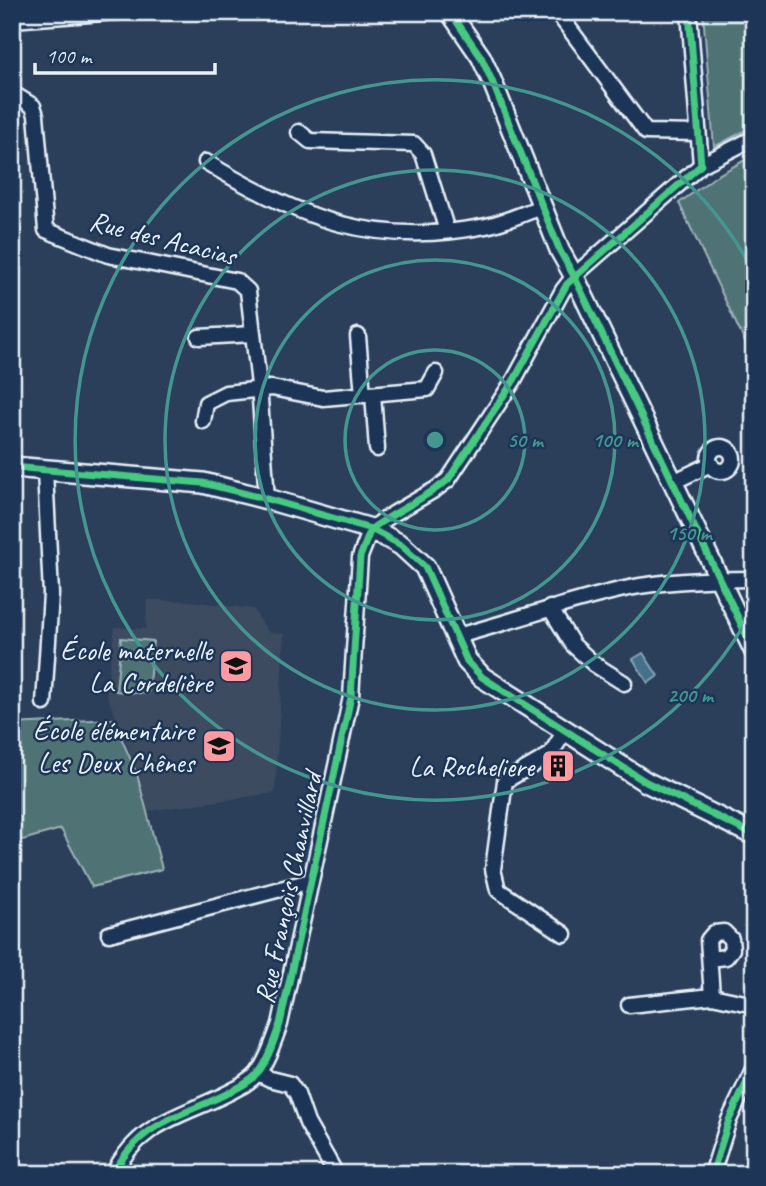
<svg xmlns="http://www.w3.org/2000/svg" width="766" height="1186" font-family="Caveat,sans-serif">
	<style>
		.built { fill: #3c4b60 }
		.green { fill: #507374; stroke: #9cb2b6; stroke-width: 2 }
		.water { fill: #446f89; stroke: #86a3b5; stroke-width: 2 }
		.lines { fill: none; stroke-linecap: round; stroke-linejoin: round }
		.minor-casing { stroke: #e8f1f8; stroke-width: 19 }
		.tertiary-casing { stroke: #e8f1f8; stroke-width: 23 }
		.secondary-casing { stroke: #e8f1f8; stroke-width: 24 }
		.minor { stroke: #1d3557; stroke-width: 14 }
		.tertiary { stroke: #1d3557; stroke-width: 18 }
		.secondary { stroke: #1d3557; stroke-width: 19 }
		.cycleway-casing { stroke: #1d3557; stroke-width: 11 }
		.cycleway { stroke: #46c982; stroke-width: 7 }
		.ring { fill: none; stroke: #459590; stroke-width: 3.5 }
		.labels { text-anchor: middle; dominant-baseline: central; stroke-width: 5; stroke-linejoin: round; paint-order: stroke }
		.street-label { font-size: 28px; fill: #e8f1f8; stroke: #1d3557 }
		.poi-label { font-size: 28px; fill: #e8f1f8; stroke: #1d3557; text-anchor: end }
		.centre { fill: #459590; stroke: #1d3557; stroke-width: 3.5 }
		.ring-label { font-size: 21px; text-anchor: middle; font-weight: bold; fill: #459590; stroke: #1d3557; stroke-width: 5; stroke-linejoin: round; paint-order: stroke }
	</style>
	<rect width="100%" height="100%" fill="#2b3f5b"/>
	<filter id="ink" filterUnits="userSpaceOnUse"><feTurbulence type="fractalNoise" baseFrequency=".0143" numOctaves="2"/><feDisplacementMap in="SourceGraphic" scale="14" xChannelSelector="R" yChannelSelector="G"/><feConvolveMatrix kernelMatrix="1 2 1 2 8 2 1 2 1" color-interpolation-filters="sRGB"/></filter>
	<g filter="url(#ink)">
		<!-- built -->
		<path class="built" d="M147 600 190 601 253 609 268 632 284 634 275 793 148 811 139 774 106 693 115 627 146 629Z"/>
		<!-- green -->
		<g class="green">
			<path d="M703 12H754V126L714 147Z"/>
			<path d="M754 155V361L679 203 716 176Z"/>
			<path d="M121 638 153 641 148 694 116 691Z"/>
			<path d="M113 719 137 774 162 869 92 887 61 829 12 843V724Z"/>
		</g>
		<!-- water -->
		<path class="water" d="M643 653 658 676 648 683 633 659Z"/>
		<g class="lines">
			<!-- minor casing -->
			<g class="minor-casing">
				<g id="minor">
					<path d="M557 12 646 132 697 133"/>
					<path d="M689 12 701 165"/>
					<path d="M12 20 116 12"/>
					<path d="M12 93 33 106 36 115 46 230 108 255 237 281 248 291 259 385 267 499"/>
					<path d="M299 132 310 141 414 144 423 154 447 231"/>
					<path d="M206 162C299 219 376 248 486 226 505 222 524 213 542 207"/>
					<path d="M358 336 363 395"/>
					<path d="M199 337 253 334"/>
					<path d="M373 394 377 449"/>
					<path d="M203 421 206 403 226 393 272 388 323 398 427 389 436 373"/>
					<circle cx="721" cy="459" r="12"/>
					<path d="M673 482 711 464"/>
					<path d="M550 608 573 645 594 664 624 683"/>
					<path d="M457 636C515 621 571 600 629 588 668 580 714 579 754 579"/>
					<path d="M44 703 51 594 45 471"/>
					<path d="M109 934 311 881"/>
					<path d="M564 934 498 890 493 869 505 781 550 755 565 731"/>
					<path d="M710 959 726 957 732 949 731 939 724 932 714 933 708 940 712 996"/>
					<path d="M629 1005 712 996 754 1005"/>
					<path d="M258 1073 270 1079 290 1084 297 1094 307 1123 336 1174"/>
					<path d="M113 1174C141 1120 182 1117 230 1092 240 1087 250 1082 257 1074 268 1060 274 1040 280 1024L351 697 360 557 371 529 393 514 436 489 448 480 514 380 563 290 574 276 701 165 754 138"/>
					<path d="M712 1174 729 1120 754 1067"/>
				</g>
			</g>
			<!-- tertiary casing -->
			<g class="tertiary-casing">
				<path id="tertiary" d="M450 12 481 57 492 81 560 251 574 276 754 651"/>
			</g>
			<!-- secondary casing -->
			<g class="secondary-casing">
				<path id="secondary" d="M12 467 203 483 267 499 371 529 401 545 425 567 467 661 482 677 646 782 754 835"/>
			</g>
			<!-- minor -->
			<use href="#minor" class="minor"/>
			<!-- tertiary -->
			<use href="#tertiary" class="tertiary"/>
			<!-- secondary -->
			<use href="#secondary" class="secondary"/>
			<!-- cycleway casing -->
			<g class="cycleway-casing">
				<g id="cycleway">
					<path d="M450 12 481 57 492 81 560 251 574 276 754 651"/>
					<path d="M12 467 203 483 267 499 371 529 401 545 425 567 467 661 482 677 646 782 754 835"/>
					<path d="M371 529C396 511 424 499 448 480L514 380 567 284 701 165 689 12"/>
					<path d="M113 1174C141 1120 182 1117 230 1092 240 1087 250 1082 257 1074 268 1060 274 1040 280 1024L351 697 360 557 371 529"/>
					<path d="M712 1174 729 1120 754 1067"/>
				</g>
			</g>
			<!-- cycleway -->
			<use href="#cycleway" class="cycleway"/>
		</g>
	</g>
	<!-- distance rings -->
	<g class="ring">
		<circle cx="435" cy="440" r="90"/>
		<circle cx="435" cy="440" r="180"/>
		<circle cx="435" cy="440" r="270"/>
		<path d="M753 609A360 360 0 1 1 753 271"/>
	</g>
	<!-- icons -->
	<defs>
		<g id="school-square" transform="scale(1.75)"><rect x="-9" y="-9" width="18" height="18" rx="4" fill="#ff9aa2" stroke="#1d3557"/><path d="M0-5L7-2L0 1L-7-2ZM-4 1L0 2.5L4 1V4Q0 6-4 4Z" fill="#111"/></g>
		<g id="building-square" transform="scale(1.75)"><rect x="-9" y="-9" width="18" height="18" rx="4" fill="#ff9aa2" stroke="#1d3557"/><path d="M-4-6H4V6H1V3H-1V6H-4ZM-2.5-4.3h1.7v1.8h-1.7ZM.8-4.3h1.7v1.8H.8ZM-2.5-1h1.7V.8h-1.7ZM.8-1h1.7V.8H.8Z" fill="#111"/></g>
	</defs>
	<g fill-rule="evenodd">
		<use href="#school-square" x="236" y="666"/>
		<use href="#school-square" x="219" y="746"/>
		<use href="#building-square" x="558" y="766"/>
	</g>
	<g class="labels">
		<!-- street labels -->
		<g class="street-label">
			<text transform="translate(163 238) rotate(14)">Rue des Acacias</text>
			<text transform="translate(288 888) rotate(-78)">Rue François Chanvillard</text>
		</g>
		<!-- poi labels -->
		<g class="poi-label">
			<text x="212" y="650">École maternelle<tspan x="212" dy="32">La Cordelière</tspan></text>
			<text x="194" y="730">École élémentaire<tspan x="194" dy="32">Les Deux Chênes</tspan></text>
			<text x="534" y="766">La Rocheliere</text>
		</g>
	</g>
	<circle cx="435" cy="440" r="10" class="centre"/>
	<g class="ring-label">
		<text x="525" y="447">50 m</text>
		<text x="615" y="447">100 m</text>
		<text x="689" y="540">150 m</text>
		<text x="690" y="702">200 m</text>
	</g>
	<!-- margin -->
	<rect width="766" height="1186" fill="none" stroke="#1d3557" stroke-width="42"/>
	<rect x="21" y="21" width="724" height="1144" fill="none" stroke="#e8f1f8" stroke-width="2.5" filter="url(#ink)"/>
	<!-- scale -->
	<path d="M35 63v10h180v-10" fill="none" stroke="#e8f1f8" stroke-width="3.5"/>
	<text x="46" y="63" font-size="21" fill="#e8f1f8" stroke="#1d3557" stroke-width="5" paint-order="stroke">100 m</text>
</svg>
